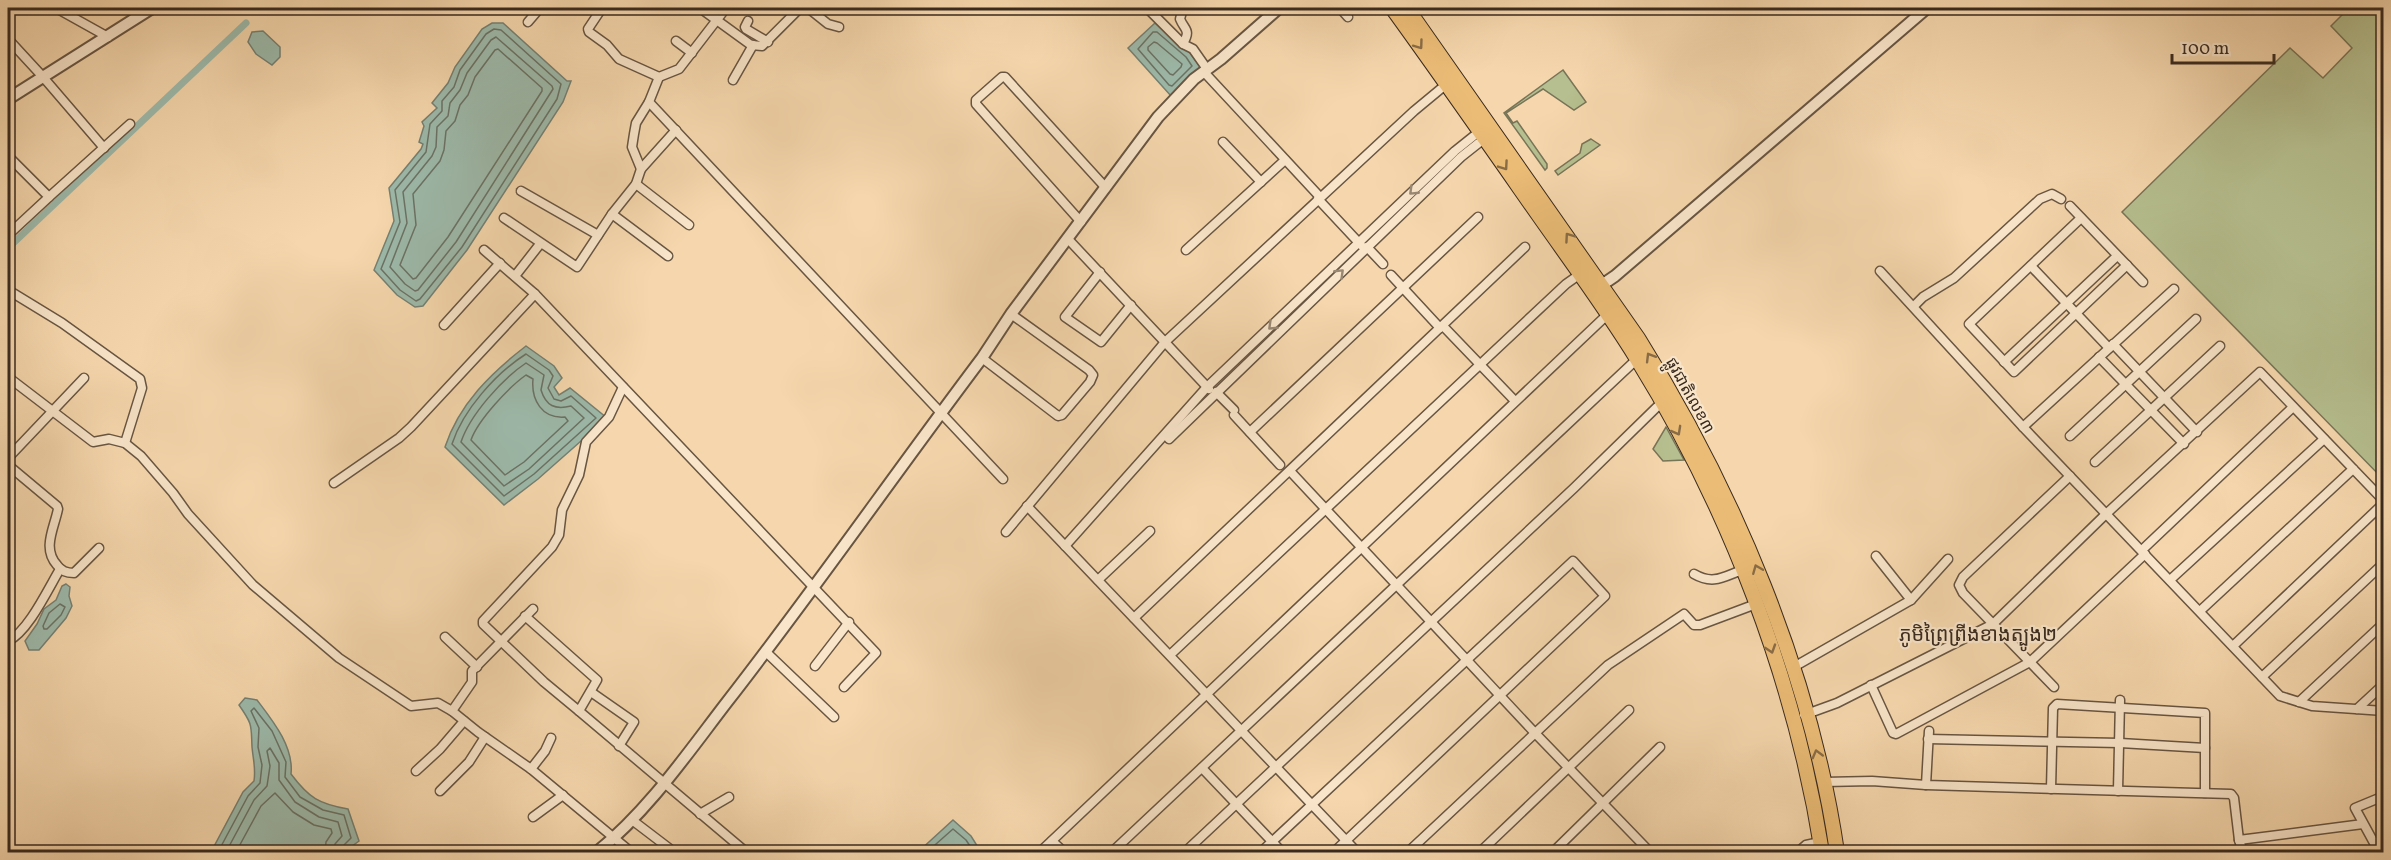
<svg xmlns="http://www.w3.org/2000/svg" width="2391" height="860" viewBox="0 0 2391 860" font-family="Vollkorn,'Noto Sans Khmer',serif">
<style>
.green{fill:#b6bf8f;stroke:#787457;stroke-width:1.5}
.water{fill:#9dbaab;stroke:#758073;stroke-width:1.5}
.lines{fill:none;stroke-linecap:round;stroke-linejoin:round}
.shore{stroke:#6b7265;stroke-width:1.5}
.canal{stroke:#9dbaab;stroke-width:7}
.minor-casing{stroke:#685542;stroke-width:11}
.tertiary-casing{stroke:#685542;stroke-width:14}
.trunk-casing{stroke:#392a1f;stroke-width:16}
.minor{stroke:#f9e5ca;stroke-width:8}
.tertiary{stroke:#f9e5ca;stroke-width:10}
.trunk{stroke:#ebbc76;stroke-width:14}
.oneway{stroke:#896c46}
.oneway2{stroke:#998874}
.labels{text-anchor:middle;stroke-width:4.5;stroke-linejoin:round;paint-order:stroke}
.street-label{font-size:16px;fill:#392a1f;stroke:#f9e5ca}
.quarter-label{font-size:20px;fill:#392a1f;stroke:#f9e5ca}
</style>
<rect width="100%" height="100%" fill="#f6d7ad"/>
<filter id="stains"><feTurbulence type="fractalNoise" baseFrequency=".00333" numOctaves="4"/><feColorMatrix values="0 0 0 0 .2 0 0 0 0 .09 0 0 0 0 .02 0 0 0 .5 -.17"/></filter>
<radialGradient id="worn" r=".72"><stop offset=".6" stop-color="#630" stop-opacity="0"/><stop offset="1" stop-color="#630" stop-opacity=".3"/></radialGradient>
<g class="green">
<polygon points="2349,8 2383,8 2383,479 2122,212 2290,48 2323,78 2352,48 2331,26"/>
<polygon points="1563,70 1586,102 1574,110 1543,89 1506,113 1513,123 1517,121 1547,164 1547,168 1545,170 1504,113"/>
<polygon points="1591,139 1600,145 1558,175 1555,171 1580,153 1582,144"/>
<polygon points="1666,427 1684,460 1663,461 1653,449"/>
</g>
<g class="water">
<polygon points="492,23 503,23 567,81 571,81 563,102 467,250 423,306 415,307 397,295 374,270 394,221 389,188 421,149 423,144 419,142 424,126 422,122 437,108 432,103 448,83 455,67 482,29"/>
<polygon points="1155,23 1190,53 1201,68 1171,96 1128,48"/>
<polygon points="263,31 280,47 280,57 272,65 256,54 248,42 252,32"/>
<path d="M526 346 554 366 562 378 554 387 559 395 570 388 607 418 538 479 504 505 445 447C459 404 491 373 526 346Z"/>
<polygon points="66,584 70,587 69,596 72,606 66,618 39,650 29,650 25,641 37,624 44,609 56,600 62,586"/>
<path d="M245 698 257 700C273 721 294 747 291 774 309 798 319 804 348 809L359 841 344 852H211L243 792 254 781C256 768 253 759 252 747 251 725 253 725 239 705Z"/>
<polygon points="953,820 971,836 981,852 918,852"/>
</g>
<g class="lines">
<g class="shore">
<polygon points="494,29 501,30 561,84 557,99 462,247 420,299 416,301 400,290 381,269 400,222 395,190 426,152 430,124 442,111 442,101 454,87 460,70 486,34"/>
<polygon points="1153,32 1157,32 1186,57 1192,66 1172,86 1169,85 1138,49"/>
<polygon points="496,37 552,86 553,89 456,242 418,290 415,291 405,284 390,267 407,223 403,192 432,156 436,147 437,127 448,116 450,103 460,90 467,73 491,40"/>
<polygon points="1154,42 1157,43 1182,64 1181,67 1173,75 1170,74 1148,50 1148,47"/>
<polygon points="498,49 542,88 542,91 448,237 416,278 413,279 400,265 416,225 413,194 440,161 444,150 446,131 455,121 460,105 468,95 475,77 495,50"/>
<path d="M526 354 549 370 553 376 548 388 554 399 561 401 571 396 596 418 534 474 504 496 452 444C463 410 496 373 526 354Z"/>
<path d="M526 363 544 375 541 390C546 406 555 410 571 406L584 418 529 469 504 486 461 442C470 415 502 379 526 363Z"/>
<path d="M526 375 533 379C531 400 542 419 565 417L568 421 524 462 505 475 471 440C478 420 509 387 526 375Z"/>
<polygon points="60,604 65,607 61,615 47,629 44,629 43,626 49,613"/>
<polyline points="218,852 248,796 260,783 262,765 258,747 259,728 251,711 254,708 272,731 286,762 285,777 300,797 323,810 344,815 351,838 342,847 341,852"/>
<polyline points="226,852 254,800 267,786 270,766 267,751 270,748 279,763 279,780 295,802 319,817 338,822 342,836 335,844 334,852"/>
<polyline points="236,852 261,806 275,793 293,812 314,825 331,829 332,833 326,842 325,852"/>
<polyline points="927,852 953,829 966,840 974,852"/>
</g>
<polyline class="canal" points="8,248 246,23"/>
<g class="minor-casing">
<g id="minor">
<polyline points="56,8 108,37"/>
<polyline points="602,8 588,29 589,32 607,45 619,59 659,77 679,69 726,8"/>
<polyline points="700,8 751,45 762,46 800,8"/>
<polyline points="808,8 828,24 839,27"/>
<polyline points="1147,8 1183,44 1193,49 1207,69"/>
<path d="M1183 8 1180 19C1185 31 1191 29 1183 44"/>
<polyline points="1340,8 1348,17"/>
<polyline points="748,21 745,27 746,29 768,42"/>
<polyline points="528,22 540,8"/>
<polyline points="8,39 43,77 104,148"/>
<polyline points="676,41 692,53"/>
<polyline points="1204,72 1320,197"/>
<polyline points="659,77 649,102 1003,479"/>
<polyline points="733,80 753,45"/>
<polyline points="1223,142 1261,182"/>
<polyline points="8,156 49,197 8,235"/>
<polyline points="641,169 676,130"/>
<polyline points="636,184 689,225"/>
<polyline points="521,191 598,235"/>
<polyline points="49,197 130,124"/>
<polyline points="1318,199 1361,245"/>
<polyline points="2070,206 2143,282"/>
<polyline points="612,214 668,256"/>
<polyline points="504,218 577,267 612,214 636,184 641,169 632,147 634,134 636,123 649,102"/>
<polyline points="2081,218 1969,324 2014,372 2127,265"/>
<polyline points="1081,222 976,104 976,100 1002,77 1005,77 1106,188"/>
<polyline points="1068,239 1209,389"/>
<polyline points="1367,247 1383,264"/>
<polyline points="484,250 535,294 876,653 844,687"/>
<polyline points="1186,250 1285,160"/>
<polyline points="2031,266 2109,348"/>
<polyline points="1880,271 2023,427 2280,696 2312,706 2384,711"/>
<polyline points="1100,272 1065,317 1101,342 1131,305"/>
<polyline points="1391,275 1440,328"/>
<polyline points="515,276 540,244"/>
<polyline points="8,290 62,323 140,379 142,388 125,443"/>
<polyline points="1914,306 1923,297 1954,278 2040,199 2052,194 2061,199"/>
<polyline points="444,325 500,263"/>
<polyline points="1443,326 1515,401"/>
<polyline points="2113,344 2197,432"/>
<polyline points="2099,357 2184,444"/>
<polyline points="982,358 1058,416 1062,415 1090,382 1093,375 1089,370 1011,314"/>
<polyline points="2004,362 2117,256"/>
<polyline points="8,377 93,442 109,439 125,443 141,456 173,493 188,514 253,585 339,658 411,706 438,703 452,711 478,732 531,769 631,852"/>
<polyline points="1216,392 1234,410"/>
<polyline points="1234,415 1280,465"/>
<polyline points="2023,427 2174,289"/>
<polyline points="1250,432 1478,217"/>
<polyline points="2070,436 2196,319"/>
<polyline points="1169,439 1461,157 1485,138"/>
<polyline points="8,458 84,378"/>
<polyline points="2095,462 2220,346"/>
<path d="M8 465 57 506 58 509C54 529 42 548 57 565 61 571 66 573 74 573L99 548"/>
<polyline points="1290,471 1534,732 1650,852"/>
<polyline points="334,483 399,438 411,427 535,294"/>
<polyline points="1027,506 1357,852"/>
<polyline points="1006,532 1165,342 1414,111 1449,82"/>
<polyline points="1065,546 1207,387 1455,151 1480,131"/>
<polyline points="2142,550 2293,407"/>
<polyline points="1876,556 1911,600"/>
<path d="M1694 574C1713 585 1723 577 1742 570"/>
<polyline points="1098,580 1150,531"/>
<polyline points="2170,580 2324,439"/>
<polyline points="2200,611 2353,469"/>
<polyline points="525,616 597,680 579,711 746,852"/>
<polyline points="1134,618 1525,247"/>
<polyline points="445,637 477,667"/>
<path d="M8 641C28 632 48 589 60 569"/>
<polyline points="2233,646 2384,503"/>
<polyline points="766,652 834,717"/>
<polyline points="1170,655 1566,284 1583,272"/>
<polyline points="815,666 849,622"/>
<polyline points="1792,668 1911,600 1948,559"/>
<polyline points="2262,677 2384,563"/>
<polyline points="1871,685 1893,733 1896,734 2030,662 2145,554"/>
<polyline points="2054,687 1963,593 1959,585 1963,577 2070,476"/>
<polyline points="591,692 634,722 619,746"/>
<polyline points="2299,702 2384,623"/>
<polyline points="2357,709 2384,684"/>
<polyline points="452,711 472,682 472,671 533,609"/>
<polyline points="579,711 544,682 483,624 483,621 552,547 559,535 562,510 579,475 586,442 609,417 623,387"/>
<polyline points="1804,715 1837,703 1993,624 2106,514 2260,372 2384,501"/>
<polyline points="1928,739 2120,743 2205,748"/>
<polyline points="1202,768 1282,852"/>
<polyline points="531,769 545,751 551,738"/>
<polyline points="416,771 440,749 464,721"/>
<polyline points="1824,782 1872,781 1926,785 2231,794 2234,798 2239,840 2363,824"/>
<polyline points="1926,785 1929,731"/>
<polyline points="2051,789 2053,708 2057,704 2205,713 2205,793"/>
<polyline points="440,791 469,762 485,737"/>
<polyline points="2118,791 2120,700"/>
<polyline points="700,814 729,797"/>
<polyline points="533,817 563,795"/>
<polyline points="632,820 674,852"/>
<polyline points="2239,840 2243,852"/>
<polyline points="1052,841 1064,852"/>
<polyline points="1040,852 1608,314"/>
<polyline points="1112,852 1637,359"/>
<polyline points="1185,852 1574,488 1662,402"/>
<polyline points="1261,852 1573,561 1605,596 1334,852"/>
<polyline points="1408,852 1608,665 1684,614 1694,625 1700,625 1756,604"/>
<polyline points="1480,852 1629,710"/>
<polyline points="1553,852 1660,747"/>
<polyline points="1798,852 1806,845 1820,842"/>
<polyline points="2379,852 2355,808 2384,796"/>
</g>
</g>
<g class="tertiary-casing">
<g id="tertiary">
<polyline points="8,99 152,8"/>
<polyline points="1596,289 1615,276 1927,8"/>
<path d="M597 852C648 811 687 754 727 702 815 589 896 472 982 358L1011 314 1158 117 1194 79 1221 59 1279 8"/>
</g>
</g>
<g class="trunk-casing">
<g id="trunk">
<path d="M1392 8C1442 77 1490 146 1539 216 1572 263 1607 310 1637 359 1729 508 1795 680 1822 852"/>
<path d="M1407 8 1638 338C1734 491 1811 673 1837 852"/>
</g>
</g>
<use href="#minor" class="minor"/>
<use href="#tertiary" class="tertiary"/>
<use href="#trunk" class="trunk"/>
</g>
<defs><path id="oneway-chevron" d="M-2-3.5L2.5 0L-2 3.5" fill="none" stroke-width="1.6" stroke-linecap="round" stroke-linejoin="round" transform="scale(1.5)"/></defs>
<g class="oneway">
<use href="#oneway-chevron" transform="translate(1419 45) rotate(54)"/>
<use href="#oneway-chevron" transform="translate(1504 166) rotate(55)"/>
<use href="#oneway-chevron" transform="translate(1569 237) rotate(-125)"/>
<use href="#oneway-chevron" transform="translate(1650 357) rotate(-121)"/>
<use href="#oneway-chevron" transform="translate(1677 431) rotate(61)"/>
<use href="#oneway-chevron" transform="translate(1757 569) rotate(-112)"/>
<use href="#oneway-chevron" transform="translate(1771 649) rotate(72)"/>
<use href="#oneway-chevron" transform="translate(1817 754) rotate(-105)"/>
</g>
<g class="oneway2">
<use href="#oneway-chevron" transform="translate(1413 191) rotate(136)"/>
<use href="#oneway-chevron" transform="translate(1340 273) rotate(-44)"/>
<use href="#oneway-chevron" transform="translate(1272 326) rotate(136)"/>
</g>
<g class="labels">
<g class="street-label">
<text transform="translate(1691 395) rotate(61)" y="6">ផ្លូវជាតិលេខ៣</text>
</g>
<g class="quarter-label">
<text x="1978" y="641">ភូមិព្រៃព្រីងខាងត្បូង២</text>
</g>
</g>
<rect width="2391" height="860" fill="none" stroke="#f6d7ad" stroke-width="30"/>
<rect x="9" y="9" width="2373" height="842" fill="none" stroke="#392a1f" stroke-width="3"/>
<rect x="15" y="15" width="2361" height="830" fill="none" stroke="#392a1f" stroke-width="1.5"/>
<path d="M2172 54v9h102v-9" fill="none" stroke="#392a1f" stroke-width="3"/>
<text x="2181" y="54" font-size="18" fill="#392a1f" stroke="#f9e5ca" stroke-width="4.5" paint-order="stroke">100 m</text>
<rect width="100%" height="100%" filter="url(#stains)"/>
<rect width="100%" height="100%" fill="url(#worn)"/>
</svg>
